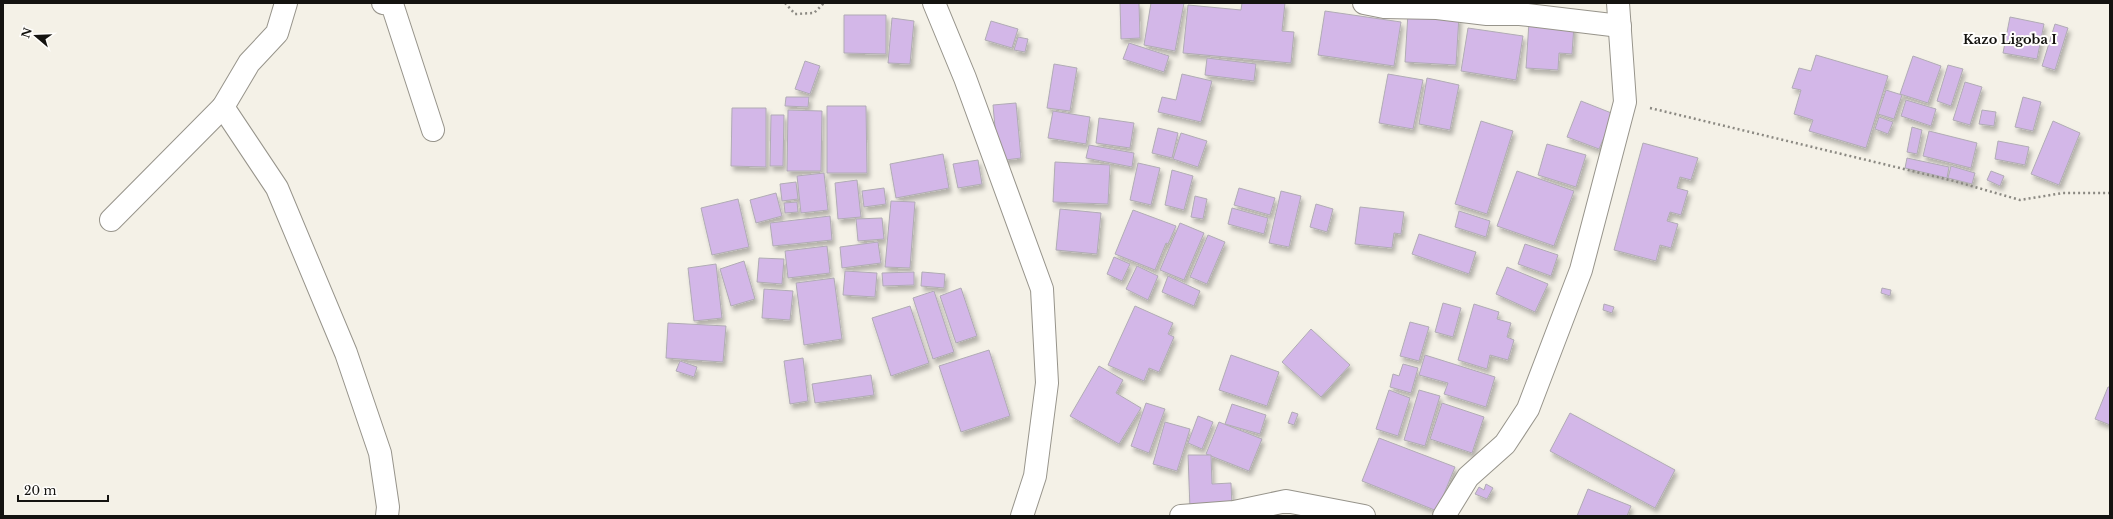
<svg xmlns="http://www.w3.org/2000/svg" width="2113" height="519" viewBox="0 0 2113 519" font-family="'Libre Baskerville',serif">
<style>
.building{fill:#d3b7e8;stroke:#b0abb4;filter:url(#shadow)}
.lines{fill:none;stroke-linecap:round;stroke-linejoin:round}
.minor-casing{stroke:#97948b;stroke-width:24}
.path{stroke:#8b8982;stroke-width:2.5;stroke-dasharray:2 3;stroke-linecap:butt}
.minor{stroke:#fff;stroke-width:22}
.labels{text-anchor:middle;stroke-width:4;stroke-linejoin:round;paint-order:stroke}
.quarter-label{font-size:13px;font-weight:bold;fill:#141310;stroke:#fffefc}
</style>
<defs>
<filter id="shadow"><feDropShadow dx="2.5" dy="4.5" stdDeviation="2" flood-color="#0004"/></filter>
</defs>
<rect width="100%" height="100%" fill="#f4f1e7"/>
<g class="building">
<polygon points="1120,3 1139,3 1140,38 1121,39"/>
<polygon points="1151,3 1184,3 1175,51 1144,45"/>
<polygon points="1242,3 1285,3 1282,31 1294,32 1291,63 1183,53 1188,5 1241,10"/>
<polygon points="1325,11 1401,22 1394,66 1318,55"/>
<polygon points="1408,13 1459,16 1456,65 1405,62"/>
<polygon points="844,15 886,15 886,54 844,53"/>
<polygon points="2010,17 2044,24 2037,59 2003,53"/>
<polygon points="892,18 914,21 910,64 888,63"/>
<polygon points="991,21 1018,29 1012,48 985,40"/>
<polygon points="1529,22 1574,25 1572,54 1559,53 1558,70 1526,68"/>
<polygon points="2055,24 2068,28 2055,70 2042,66"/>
<polygon points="1468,28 1523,36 1516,80 1461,71"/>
<polygon points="1018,37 1028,39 1025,52 1014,50"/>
<polygon points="1129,43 1169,56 1164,72 1123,59"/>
<polygon points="1816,55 1888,76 1866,148 1809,131 1813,120 1794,114 1801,90 1792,88 1799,68 1811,71"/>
<polygon points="1913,56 1941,66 1928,103 1900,94"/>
<polygon points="1207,58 1256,64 1254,81 1205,75"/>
<polygon points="805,61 820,66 810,94 795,89"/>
<polygon points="1054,64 1077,68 1070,111 1047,108"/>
<polygon points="1948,65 1963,69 1951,106 1937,101"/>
<polygon points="1182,74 1212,81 1201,122 1158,112 1162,97 1176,100"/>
<polygon points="1388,74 1423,80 1413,129 1379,123"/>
<polygon points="1427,78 1459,85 1450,130 1419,124"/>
<polygon points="1965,82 1982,87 1970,125 1953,120"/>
<polygon points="1886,90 1902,95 1894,119 1878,114"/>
<polygon points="786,97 809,97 808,107 785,106"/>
<polygon points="2023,97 2041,102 2033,131 2015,127"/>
<polygon points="1906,100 1936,109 1931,126 1901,116"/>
<polygon points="1581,101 1614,114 1599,149 1567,137"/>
<polygon points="1016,103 1021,158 998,161 993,105"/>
<polygon points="827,106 866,106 867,173 827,173"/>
<polygon points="732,108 766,108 766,167 731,166"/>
<polygon points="788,110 822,111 821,171 787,171"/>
<polygon points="1982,110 1996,112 1994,126 1979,124"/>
<polygon points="1053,111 1090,117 1086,144 1048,138"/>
<polygon points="771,115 784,115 783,166 770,166"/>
<polygon points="1879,117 1893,122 1888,134 1875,129"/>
<polygon points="1099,118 1134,123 1130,148 1096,143"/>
<polygon points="1481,121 1513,131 1487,214 1455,204"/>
<polygon points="2053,121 2080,133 2059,185 2031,174"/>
<polygon points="1912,127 1922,130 1917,154 1907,152"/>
<polygon points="1158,128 1178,133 1172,158 1152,153"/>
<polygon points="1929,131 1977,143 1971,168 1923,156"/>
<polygon points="1181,133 1207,141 1198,167 1173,159"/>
<polygon points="1998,141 2029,147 2025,165 1995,159"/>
<polygon points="1643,143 1698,158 1691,180 1680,177 1677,188 1688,191 1681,215 1670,212 1667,221 1678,224 1671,248 1660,245 1656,261 1614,250"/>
<polygon points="1547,144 1586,155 1576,187 1538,175"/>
<polygon points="1089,145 1134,153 1132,167 1086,158"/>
<polygon points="943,154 949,188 896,198 890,164"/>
<polygon points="1907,158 1949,167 1947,178 1905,168"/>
<polygon points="978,160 982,184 958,188 953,164"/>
<polygon points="1055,162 1110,165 1108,204 1053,202"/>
<polygon points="1138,163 1160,168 1151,205 1130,200"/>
<polygon points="1951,166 1975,173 1972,184 1948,178"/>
<polygon points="1172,170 1193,176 1184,210 1165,205"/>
<polygon points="1517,171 1574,191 1554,246 1497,226"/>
<polygon points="1991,171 2004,176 2000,186 1987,180"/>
<polygon points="824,173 828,210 801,213 797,176"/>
<polygon points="857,180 861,217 838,219 835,183"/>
<polygon points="796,182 798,199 782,201 780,184"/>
<polygon points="884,188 886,204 864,207 862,191"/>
<polygon points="1239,188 1275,198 1270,215 1234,205"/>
<polygon points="1281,191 1301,196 1289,247 1269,243"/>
<polygon points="776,193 782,216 756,223 750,200"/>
<polygon points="1195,196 1207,199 1203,219 1191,217"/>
<polygon points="738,199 749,247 712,255 701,208"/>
<polygon points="891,201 915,202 910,268 885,267"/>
<polygon points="797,202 798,212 785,213 784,203"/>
<polygon points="1316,204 1333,209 1327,232 1310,227"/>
<polygon points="1360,207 1404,212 1401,234 1394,233 1392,248 1355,244"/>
<polygon points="1232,208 1268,218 1264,234 1228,224"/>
<polygon points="1060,209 1101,213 1097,254 1056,250"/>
<polygon points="1133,210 1176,226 1168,244 1166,243 1155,270 1115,254"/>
<polygon points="1459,211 1490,221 1486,237 1455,227"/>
<polygon points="830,216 832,240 773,246 770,223"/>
<polygon points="882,218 884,239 858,241 856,219"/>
<polygon points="1180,223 1204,233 1184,280 1160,270"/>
<polygon points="1419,234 1476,252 1469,274 1412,254"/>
<polygon points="1208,235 1225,242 1207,284 1190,277"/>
<polygon points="878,242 881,263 842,268 840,247"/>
<polygon points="1525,244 1558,255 1551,276 1518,264"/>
<polygon points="827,246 830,273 788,278 785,251"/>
<polygon points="1114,257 1130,264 1122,281 1107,274"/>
<polygon points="759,258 784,259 782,284 757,282"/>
<polygon points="744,261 755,299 731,306 720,269"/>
<polygon points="716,264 722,318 694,321 688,268"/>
<polygon points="1137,266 1158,276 1148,300 1126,289"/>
<polygon points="1507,267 1548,284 1535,312 1496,294"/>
<polygon points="845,271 877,273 875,297 843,295"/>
<polygon points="914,272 914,285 883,286 882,273"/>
<polygon points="922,272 945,274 944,288 921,286"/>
<polygon points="1168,276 1200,291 1194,306 1162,292"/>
<polygon points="834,278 842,339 804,345 796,283"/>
<polygon points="961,288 977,336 956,343 940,296"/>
<polygon points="1882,288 1891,290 1890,296 1881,293"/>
<polygon points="764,289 793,291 790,320 762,318"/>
<polygon points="934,291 954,352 933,359 913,298"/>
<polygon points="1443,303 1461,308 1453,337 1435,332"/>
<polygon points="1474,304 1499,312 1497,319 1511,323 1507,337 1514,340 1508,360 1490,355 1487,369 1458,360"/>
<polygon points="1604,304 1614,307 1612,313 1603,310"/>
<polygon points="910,306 929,363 891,376 872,318"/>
<polygon points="1135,306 1173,323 1168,334 1174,337 1159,372 1149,368 1144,381 1108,365"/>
<polygon points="1410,322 1429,327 1419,361 1400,356"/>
<polygon points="668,323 726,326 723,362 666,358"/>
<polygon points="1311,329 1350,365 1321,397 1282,362"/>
<polygon points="989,350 1010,416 961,432 939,366"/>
<polygon points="1231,355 1279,372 1267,406 1219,390"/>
<polygon points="1425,355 1495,377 1486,407 1444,394 1448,383 1419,375"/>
<polygon points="803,358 808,401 790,404 784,361"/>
<polygon points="680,361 697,367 694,377 676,371"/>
<polygon points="1403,364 1418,368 1411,393 1390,387 1393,374 1399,376"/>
<polygon points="1099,366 1123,380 1116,393 1141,408 1119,444 1070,416"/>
<polygon points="871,375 874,395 815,403 812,384"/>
<polygon points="2108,387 2110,387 2110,425 2095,419"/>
<polygon points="1389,390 1410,398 1398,436 1376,429"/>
<polygon points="1419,390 1440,396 1425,446 1404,440"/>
<polygon points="1146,403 1165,409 1149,453 1131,446"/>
<polygon points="1442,403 1484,417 1472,453 1430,439"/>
<polygon points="1232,404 1266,415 1260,434 1225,424"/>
<polygon points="1292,412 1298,414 1294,425 1288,423"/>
<polygon points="1570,413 1675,470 1655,508 1550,451"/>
<polygon points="1198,416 1213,422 1202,449 1188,443"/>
<polygon points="1165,422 1190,429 1177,471 1153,464"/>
<polygon points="1219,422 1262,439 1249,471 1206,454"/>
<polygon points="1379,438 1455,467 1437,511 1362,481"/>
<polygon points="1188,455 1211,455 1212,484 1231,483 1232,507 1190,509"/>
<polygon points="1486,484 1493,488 1487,499 1475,494 1479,487 1484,490"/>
<polygon points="1588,489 1631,506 1627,516 1577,516"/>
</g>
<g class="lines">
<g class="minor-casing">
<g id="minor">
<polyline points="286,3 277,33 249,63 223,107 277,188 346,353 380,453 388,507 387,516"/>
<polyline points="383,3 392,4 433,130"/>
<polyline points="934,3 965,78 1042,289 1047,383 1035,476 1022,516"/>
<polyline points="1364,3 1384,7 1437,8 1487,14 1520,14 1620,26"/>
<polyline points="111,220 223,107"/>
<polyline points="1181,516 1234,512 1286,501 1364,516"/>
<polyline points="1444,516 1468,477 1505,444 1528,409 1581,270 1625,102 1618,3"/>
</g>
</g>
<g class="path">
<polyline points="785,3 795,14 814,13 824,3"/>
<polyline points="1650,108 1954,181 2020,200 2063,193 2110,193"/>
</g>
<use href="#minor" class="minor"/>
</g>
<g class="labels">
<g class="quarter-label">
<text x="2010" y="44">Kazo Ligoba I</text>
</g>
</g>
<rect width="2113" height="519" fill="none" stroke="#141310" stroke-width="8"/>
<g transform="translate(36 36) rotate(289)" stroke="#fffefc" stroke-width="3" paint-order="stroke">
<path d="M0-3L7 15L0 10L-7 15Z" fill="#141310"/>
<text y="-6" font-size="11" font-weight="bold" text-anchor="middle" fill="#141310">N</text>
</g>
<path d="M18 495v6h90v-6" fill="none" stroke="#141310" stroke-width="2"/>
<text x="24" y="495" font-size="12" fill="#141310" stroke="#fffefc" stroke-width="3" paint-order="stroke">20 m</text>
</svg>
